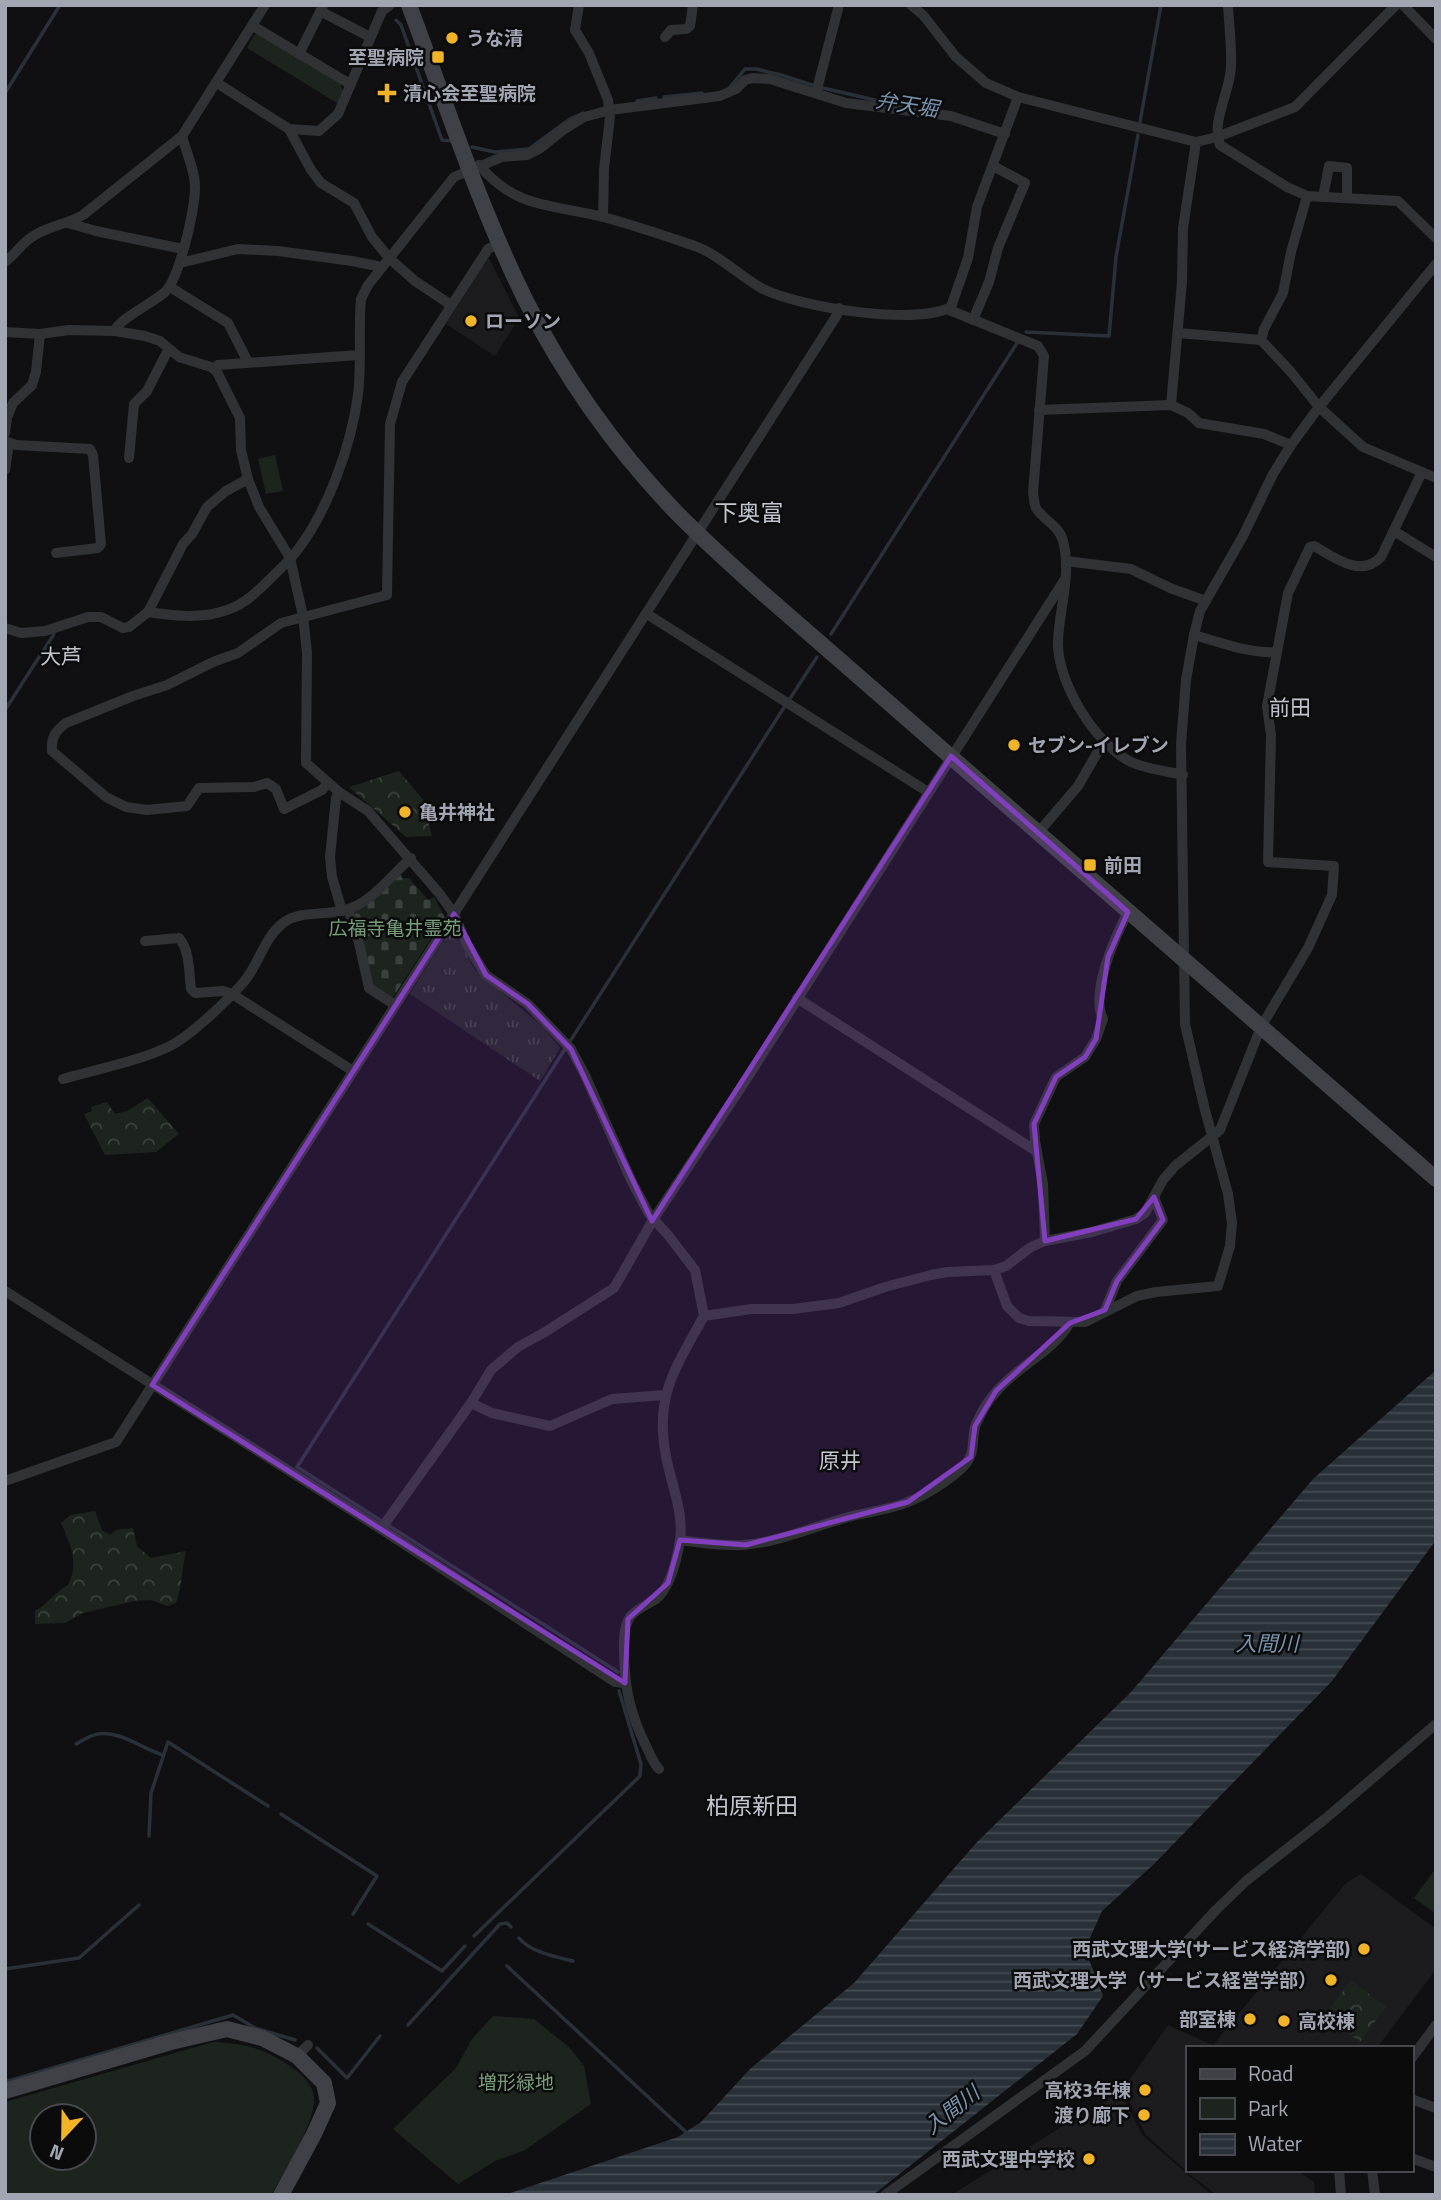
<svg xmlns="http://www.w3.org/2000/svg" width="1441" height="2200" viewBox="0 0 1441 2200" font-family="'Titillium Web','Noto Sans JP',sans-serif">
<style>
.built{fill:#1c1c1f}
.grass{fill:url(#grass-tufts)}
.forest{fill:url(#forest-crowns)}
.cemetery{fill:url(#cemetery-stones)}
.park{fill:#1d241e;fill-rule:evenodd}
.water{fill:url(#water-rules)}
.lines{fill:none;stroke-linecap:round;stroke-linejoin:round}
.stream{stroke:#293037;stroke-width:3.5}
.street{stroke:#313236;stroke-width:10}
.secondary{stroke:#3f4146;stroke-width:16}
.marked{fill:#813ebd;fill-opacity:0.2;stroke:#813ebd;stroke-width:5;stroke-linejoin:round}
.poi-dot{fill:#f1b429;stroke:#0b0b0c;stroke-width:2.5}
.labels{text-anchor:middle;stroke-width:5;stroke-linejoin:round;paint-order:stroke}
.poi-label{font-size:19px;font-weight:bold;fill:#a1a6b2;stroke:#0b0b0c;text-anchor:start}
.park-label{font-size:19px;fill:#789e7b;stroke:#0b0b0c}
.water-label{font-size:21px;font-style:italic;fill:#7793ae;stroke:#0b0b0c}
.neighbourhood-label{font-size:21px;fill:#c2c5ce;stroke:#0b0b0c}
.quarter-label{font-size:23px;fill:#c2c5ce;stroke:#0b0b0c}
</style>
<defs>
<pattern id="grass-tufts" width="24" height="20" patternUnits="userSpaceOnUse" patternTransform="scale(1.75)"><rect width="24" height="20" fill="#1d241e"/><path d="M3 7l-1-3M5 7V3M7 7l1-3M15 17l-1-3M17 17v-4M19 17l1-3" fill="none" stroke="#3b413c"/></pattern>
<pattern id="forest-crowns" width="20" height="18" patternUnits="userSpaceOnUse" patternTransform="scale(1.75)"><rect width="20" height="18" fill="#1d241e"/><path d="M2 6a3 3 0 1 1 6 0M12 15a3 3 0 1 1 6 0" fill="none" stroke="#3b413c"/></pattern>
<pattern id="cemetery-stones" width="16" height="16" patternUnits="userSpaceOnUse" patternTransform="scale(1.75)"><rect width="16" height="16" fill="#1d241e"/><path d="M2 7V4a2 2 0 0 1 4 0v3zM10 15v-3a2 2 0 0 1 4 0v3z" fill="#3b413c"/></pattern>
<pattern id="water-rules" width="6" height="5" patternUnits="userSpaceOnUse" patternTransform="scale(1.75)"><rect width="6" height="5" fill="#293037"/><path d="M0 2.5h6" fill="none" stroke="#454b52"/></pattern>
</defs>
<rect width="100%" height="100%" fill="#101012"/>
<g class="built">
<polygon points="488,256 519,318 495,356 446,324"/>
<polygon points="1361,1874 1436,1929 1436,1969 1377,2048 1187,2048 1187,2170 1297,2170 1314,2182 1315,2195 1217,2195 1194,2178 1146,2135 1123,2089 1168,2025 1213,2045 1346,1883"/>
<polygon points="1120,2091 1142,2135 1212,2195 951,2195"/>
</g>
<polygon class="grass" points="449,931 456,935 475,970 543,1027 560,1048 540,1081 410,994"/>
<g class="forest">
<polygon points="399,771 431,809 427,817 432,836 406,837 349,787"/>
<polygon points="148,1098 179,1134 156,1152 105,1155 84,1114 92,1111 91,1107 107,1102 115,1114 127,1111"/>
<path d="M95 1511 102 1530 110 1535 116 1530 133 1528 137 1546 151 1558 186 1551C182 1569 182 1587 176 1603L167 1606 151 1600 134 1601 83 1613 65 1623 35 1624V1611C48 1604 55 1592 68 1585 79 1564 71 1544 61 1523L70 1515Z"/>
<polygon points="1351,1980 1386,2007 1360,2042 1324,2016"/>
</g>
<polygon class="cemetery" points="401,875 402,878 409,878 428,900 434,897 445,917 392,999 372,989 352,910"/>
<g class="park">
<polygon points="260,34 341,84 343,93 337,103 247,48 254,35"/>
<polygon points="275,455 283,491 266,494 258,459"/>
<polygon points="1436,1868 1436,1914 1414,1898"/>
<polygon points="493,2016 534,2019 570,2048 584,2066 591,2104 525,2150 495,2161 458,2184 393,2129 456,2068 472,2039"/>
<path d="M213 2042C242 2043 264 2048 288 2065 298 2071 309 2080 313 2092 321 2115 283 2174 271 2195H5V2102ZM42 2116H84V2158H42Z"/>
</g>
<polygon class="water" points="1436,1370 1436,1540 1332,1681 1153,1865 1102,1911 1085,1949 1103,1996 1077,2034 873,2195 504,2195 678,2137 701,2122 750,2069 854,1983 977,1842 1131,1692 1313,1479"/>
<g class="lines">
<g class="stream">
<polyline points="396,20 401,25 442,140 452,141"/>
<polyline points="730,87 745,69 756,69 781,75 812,85"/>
<polyline points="823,88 892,104"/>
<polyline points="5,93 60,5"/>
<polyline points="664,97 702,93"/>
<polyline points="637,101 656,98"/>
<polyline points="1140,122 1161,5"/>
<polyline points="472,147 495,152 529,149 570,119 583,113"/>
<polyline points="1026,332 1109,336 1116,257 1138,135"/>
<polyline points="831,634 1017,343"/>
<polyline points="789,700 817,657"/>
<polyline points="5,710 54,634"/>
<polyline points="618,1672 297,1467 785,706"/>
<path d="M76 1744C83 1740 91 1735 98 1734 119 1730 143 1749 163 1755"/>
<polyline points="281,1814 377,1876 353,1914"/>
<polyline points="149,1836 151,1793 168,1742 268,1806"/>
<polyline points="368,1924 442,1971 465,1946"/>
<polyline points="474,1936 640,1776 641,1764 619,1691"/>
<path d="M519 1938C530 1952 556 1957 573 1961"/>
<polyline points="507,1966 688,2134"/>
<polyline points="5,1969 79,1958 139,1905"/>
<polyline points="408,2025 500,1924 507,1923 511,1927"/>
<polyline points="317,2048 347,2078 380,2036"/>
<polyline points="5,2082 233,2015 255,2028 295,2040"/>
</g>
<g class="street">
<polyline points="579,5 575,30 589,53 608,100 610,117 604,169 603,217"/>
<polyline points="911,5 923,15 956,57 986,83 1018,97 1196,142 1217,137 1295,107 1396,5"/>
<path d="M1228 5C1229 26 1232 47 1231 67 1230 92 1211 121 1220 145L1287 187 1307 196 1398 201 1436 238"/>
<polyline points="1403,5 1436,39"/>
<polyline points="320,11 370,37"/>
<polyline points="253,26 350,84"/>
<polyline points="665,37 671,30 686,29 690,26 693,5"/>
<polyline points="299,54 323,6"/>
<polyline points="217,83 289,129 319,131 338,114 382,11 390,5"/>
<polyline points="816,93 839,5"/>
<polyline points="289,129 311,170 321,183 354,203 372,237 389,258 415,281 451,305"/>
<path d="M479 165C517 210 553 204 603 217 634 225 665 236 695 246 718 254 741 277 763 289 800 307 914 326 951 307L968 258 977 207 1018 97"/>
<polyline points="1307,196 1291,252 1283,293 1264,329 1261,340 1291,372 1319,407 1363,447 1436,478"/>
<polyline points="1323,197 1329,166 1347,168 1347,197"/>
<polyline points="68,223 96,231 183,249"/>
<polyline points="181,261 184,262 238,249 278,251 352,261 382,267"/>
<path d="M5 262C16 254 23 241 35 235 50 226 67 224 83 215L182 136 265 5"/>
<polyline points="170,287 228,323 248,362"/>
<path d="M947 309 1038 346 1044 356 1033 493C1034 498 1034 504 1036 508 1044 521 1059 525 1063 541 1072 574 1059 609 1058 642 1057 682 1095 744 1131 762 1146 769 1166 771 1183 775"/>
<polyline points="973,320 989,282 998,248 1025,183 993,166"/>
<path d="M115 331C117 320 153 303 165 292 180 277 194 212 195 189 196 173 186 152 182 136"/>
<polyline points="5,332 40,334 69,330 115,331 145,336 160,341 179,357 211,367 217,372 240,418 241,450 248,479 259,507 290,558 303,616 307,653 306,763 339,792 368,811 439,893 454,914 467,945 486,975 528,1004 571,1049 585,1075 631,1180 649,1214 668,1235 695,1270 704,1316"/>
<polyline points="1178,333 1261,340"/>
<polyline points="214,368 218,365 359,355"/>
<polyline points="1171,405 1182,282 1183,228 1196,142"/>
<polyline points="1039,410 1171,405 1188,413 1199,423 1264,434 1291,445"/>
<polyline points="5,433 7,418 13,403 32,385 36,372 40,334"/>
<polyline points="5,441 16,445 90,449 93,455 101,544 98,548 56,553"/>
<polyline points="129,458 134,404 147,391 166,354 171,350"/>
<polyline points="5,470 9,443"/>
<polyline points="1394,531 1436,557"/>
<polyline points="1066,561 1131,569 1170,588 1206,601"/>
<polyline points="148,612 183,544 192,534 207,507 226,491 248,479"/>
<polyline points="647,614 928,792"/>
<path d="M5 628 21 633 45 631 88 617H101L123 628 129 627 148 612C174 616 202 619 227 610 246 604 260 589 274 575 281 568 289 561 296 552 328 511 351 446 358 395 362 363 358 331 361 299L368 285 454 177 502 157 527 155 539 149 563 130 584 117 610 110 720 96 736 89 745 80 753 78 770 79 846 103 951 116 1005 134"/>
<path d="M1194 635C1220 642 1249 654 1276 652"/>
<path d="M328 783 322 790 284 809 276 789 267 783 254 787 199 788 187 806 147 810 126 807 106 797 52 751C51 738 55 731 66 723L133 696 167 685 213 662 238 653 281 623 387 595 390 424 402 382 488 249 500 243"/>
<polyline points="339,792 336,798 330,857 332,877 342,911"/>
<polyline points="1038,833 1078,786 1104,741"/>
<polyline points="348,909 359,943 369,988 395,1005"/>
<path d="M145 941 179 938C190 950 189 974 191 989L195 993 223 991 232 994 353 1071"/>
<polyline points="797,998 1036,1151"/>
<path d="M63 1079C97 1069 137 1062 170 1046 190 1036 226 1002 242 984 259 966 262 940 283 923 300 910 325 916 345 910 372 903 390 876 411 858"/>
<path d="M1045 1241 1043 1184 1035 1141 1034 1124 1056 1077 1085 1057 1096 1039 1103 1019C1090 992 1115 937 1128 912"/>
<polyline points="994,1270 1007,1306 1019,1318 1029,1321 1085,1322 1137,1296 1156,1292 1218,1286 1230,1246 1232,1223 1228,1194 1205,1110 1185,1024 1181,744 1186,680 1194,635 1200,611 1243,536 1273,474 1291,445 1319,407 1436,264"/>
<polyline points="5,1291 381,1529 615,1682 625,1683"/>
<polyline points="1105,1310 1117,1281 1163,1220 1154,1197"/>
<polyline points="471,1403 492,1413 550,1426 612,1399 665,1395"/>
<polyline points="5,1481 116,1442 837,315 839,308"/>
<polyline points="381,1529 471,1403 491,1370 518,1347 545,1332 614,1288 653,1220 744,1083 1065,579"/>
<path d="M680 1540C701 1543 722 1546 743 1545 782 1542 819 1524 856 1515 874 1511 892 1509 908 1502 926 1495 948 1481 962 1468 978 1452 970 1440 976 1424 981 1413 988 1400 996 1392 1017 1366 1052 1353 1070 1323"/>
<path d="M659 1769C653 1763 650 1754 646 1746 630 1713 625 1690 624 1654 624 1642 623 1628 630 1617 636 1609 647 1605 656 1599 671 1587 677 1559 680 1540 684 1512 671 1484 666 1456 654 1396 676 1367 704 1316L751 1309H793L839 1303 885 1287 931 1275 948 1272 994 1270 1006 1266 1031 1247 1045 1241 1092 1232 1136 1219 1145 1213 1163 1180 1175 1166 1220 1130 1261 1027 1308 948 1332 895 1334 866 1268 862 1271 735 1267 706 1288 593 1310 547 1314 546C1335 558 1361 578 1381 557L1422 472"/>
<polyline points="297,2056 308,2045"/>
<polyline points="1411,2059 1436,2025"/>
<polyline points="1411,2099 1436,2108"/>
<polyline points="1411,2158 1436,2167"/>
<polyline points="1339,2170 1341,2195"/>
<polyline points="1372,2170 1375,2195"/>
<polyline points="885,2195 1085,2051 1216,1910 1246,1881 1325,1819 1436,1724"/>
</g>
<g class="secondary">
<path d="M409 5C446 104 479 206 526 301 564 376 615 448 673 509 700 537 729 563 758 589L1436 1179"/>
<polyline points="5,2091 171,2042 227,2029 262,2038 297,2056 324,2083 328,2103 314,2134 281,2195"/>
</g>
</g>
<path class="marked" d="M951 756 1128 912 1108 957 1096 1039 1085 1057 1056 1077 1034 1124 1045 1241 1136 1219 1154 1197 1163 1220 1117 1281 1105 1310 1070 1323 996 1391 975 1426 971 1457 908 1502 746 1545 680 1540 668 1583 628 1619 625 1683 152 1385 454 914 486 975 528 1004 571 1049 652 1221Z"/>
<g class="poi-dot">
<circle cx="452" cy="38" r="7"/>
<rect x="431" y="50" width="14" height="14" rx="3.5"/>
<path d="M383.5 82.5h7v7h7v7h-7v7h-7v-7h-7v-7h7z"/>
<circle cx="471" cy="321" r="7"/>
<circle cx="1014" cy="745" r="7"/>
<circle cx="405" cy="812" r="7"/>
<rect x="1083" y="858" width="14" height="14" rx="3.5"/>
<circle cx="1364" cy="1949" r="7"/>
<circle cx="1331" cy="1980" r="7"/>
<circle cx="1250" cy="2019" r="7"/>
<circle cx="1284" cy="2021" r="7"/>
<circle cx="1145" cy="2090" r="7"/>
<circle cx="1144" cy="2115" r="7"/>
<circle cx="1089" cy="2159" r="7"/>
</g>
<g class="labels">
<g class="poi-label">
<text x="466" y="45">うな清</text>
<text x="424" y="64" text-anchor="end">至聖病院</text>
<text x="403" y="100">清心会至聖病院</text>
<text x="485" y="328">ローソン</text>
<text x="1028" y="752">セブン-イレブン</text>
<text x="419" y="819">亀井神社</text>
<text x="1104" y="872">前田</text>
<text x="1350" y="1956" text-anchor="end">西武文理大学(サービス経済学部)</text>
<text x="1317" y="1987" text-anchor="end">西武文理大学（サービス経営学部）</text>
<text x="1236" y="2026" text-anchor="end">部室棟</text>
<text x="1298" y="2028">高校棟</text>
<text x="1131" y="2097" text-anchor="end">高校3年棟</text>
<text x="1130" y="2122" text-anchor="end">渡り廊下</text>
<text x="1075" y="2166" text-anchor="end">西武文理中学校</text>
</g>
<g class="park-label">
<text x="395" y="935">広福寺亀井霊苑</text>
<text x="516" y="2089">増形緑地</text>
</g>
<g class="water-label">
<text transform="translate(907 105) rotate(9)" y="7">弁天堀</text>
<text x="1267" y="1651">入間川</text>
<text transform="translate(952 2110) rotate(-38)" y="7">入間川</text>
</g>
<g class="neighbourhood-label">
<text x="61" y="664">大芦</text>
<text x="1290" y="715">前田</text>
<text x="840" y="1468">原井</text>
</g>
<g class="quarter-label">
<text x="749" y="521">下奥富</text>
<text x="752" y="1814">柏原新田</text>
</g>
</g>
<rect width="1441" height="2200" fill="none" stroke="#a1a6b2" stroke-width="14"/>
<rect x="1186" y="2046" width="228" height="126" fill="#0b0b0c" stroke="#47494e" stroke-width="2"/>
<rect x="1200" y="2069" width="35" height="10" fill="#3f4146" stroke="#47494e" stroke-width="2"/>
<text x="1248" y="2081" font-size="21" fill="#a1a6b2">Road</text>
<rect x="1200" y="2098" width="35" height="21" fill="#1d241e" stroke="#47494e" stroke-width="2"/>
<text x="1248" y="2116" font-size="21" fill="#a1a6b2">Park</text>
<rect x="1200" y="2134" width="35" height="21" fill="url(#water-rules)" stroke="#47494e" stroke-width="2"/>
<text x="1248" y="2151" font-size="21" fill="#a1a6b2">Water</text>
<g transform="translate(63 2137) rotate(202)"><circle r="33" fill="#0b0b0c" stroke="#47494e" stroke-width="2"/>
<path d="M0-5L12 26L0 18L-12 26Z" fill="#f1b429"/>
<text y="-10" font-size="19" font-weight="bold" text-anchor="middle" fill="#a1a6b2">N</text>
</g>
</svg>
